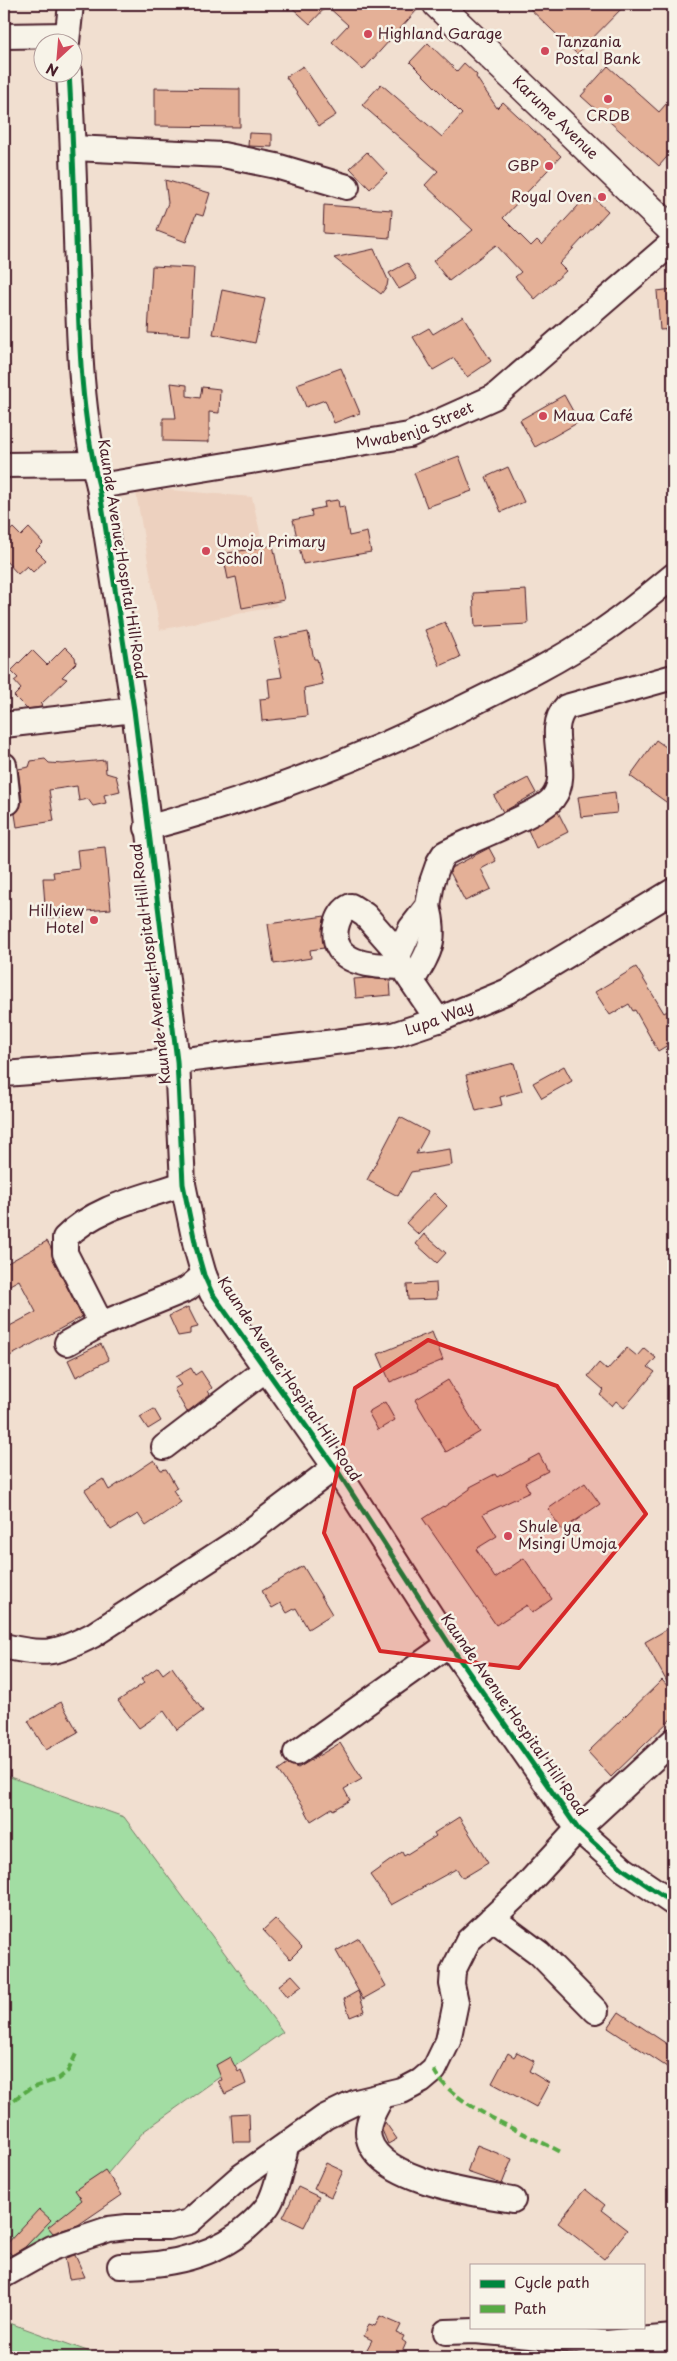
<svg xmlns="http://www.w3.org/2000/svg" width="677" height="2361" viewBox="0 0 677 2361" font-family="'Playpen Sans',sans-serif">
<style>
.built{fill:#edd1bf}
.green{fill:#a2dda3;stroke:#767e67}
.building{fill:#e4b097;stroke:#4a1f2b}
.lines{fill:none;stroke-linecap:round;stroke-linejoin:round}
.minor-casing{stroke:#4a1f2b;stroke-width:28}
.major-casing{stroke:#4a1f2b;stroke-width:31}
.minor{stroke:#f7f3e8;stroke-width:24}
.major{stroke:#f7f3e8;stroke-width:28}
.quiet{stroke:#57aa44;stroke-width:4;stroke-dasharray:8 4;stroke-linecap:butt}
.cycleway-casing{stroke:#f7f3e8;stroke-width:8}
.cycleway{stroke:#00873e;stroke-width:5}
.marked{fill:#d62828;fill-opacity:0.2;stroke:#d62828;stroke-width:4;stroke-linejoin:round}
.poi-dot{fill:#d1495b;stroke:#f7f3e8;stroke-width:2}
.labels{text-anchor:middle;stroke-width:5;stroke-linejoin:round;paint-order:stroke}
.poi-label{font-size:15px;fill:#4a1f2b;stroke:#f7f3e8;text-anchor:start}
.street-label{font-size:15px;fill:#4a1f2b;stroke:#f7f3e8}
</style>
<rect width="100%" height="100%" fill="#f1dfd0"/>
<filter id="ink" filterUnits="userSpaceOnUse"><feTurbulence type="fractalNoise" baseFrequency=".02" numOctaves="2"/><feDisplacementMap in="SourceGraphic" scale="10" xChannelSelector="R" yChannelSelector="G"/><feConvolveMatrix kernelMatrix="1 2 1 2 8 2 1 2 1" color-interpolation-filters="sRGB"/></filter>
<g filter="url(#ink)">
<polygon class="built" points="135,487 252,497 277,606 160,630"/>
<g class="green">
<polygon points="4,1775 124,1817 283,2032 144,2131 4,2295"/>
<polygon points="4,2321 104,2357 4,2357"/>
</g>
<g class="building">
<polygon points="288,4 410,4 417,10 363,70 332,42 348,25 327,6 310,24"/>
<polygon points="525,4 626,4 577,54"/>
<polygon points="428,43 457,71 464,63 477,75 476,77 497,108 503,102 561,156 503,218 531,246 537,240 542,245 589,194 608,211 559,264 566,271 535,299 515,277 521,272 496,245 449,281 433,261 473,230 425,185 438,171 362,105 381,84 442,137 462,114 410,62"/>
<polygon points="303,66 336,115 319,126 286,77"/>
<polygon points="608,66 659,112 673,96 673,150 659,166 581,96"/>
<polygon points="155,88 240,89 240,127 155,126"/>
<polygon points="249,133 272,134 272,147 248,146"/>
<polygon points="367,152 387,173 370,189 350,168"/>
<polygon points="165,180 210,193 203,216 196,214 186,242 157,231 168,203"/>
<polygon points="324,205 392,210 390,238 323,233"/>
<polygon points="374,249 388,280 387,286 381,294 334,258"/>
<polygon points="407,263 417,279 399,289 389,273"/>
<polygon points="152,266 194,268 190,335 148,333"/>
<polygon points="673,289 673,329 660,330 657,291"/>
<polygon points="222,290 265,299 255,343 213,334"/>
<polygon points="463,316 491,361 467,377 454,358 433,370 413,337 429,328 433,334"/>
<polygon points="341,368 360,413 334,423 325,400 306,407 297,384"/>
<polygon points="171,383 187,385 187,396 200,398 202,387 220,389 219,413 209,412 209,442 163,441 163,418 176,418"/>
<polygon points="564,395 579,422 535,447 520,420"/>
<polygon points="459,456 472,491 427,507 414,473"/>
<polygon points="508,467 524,502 501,512 486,477"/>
<polygon points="338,500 339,507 344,506 349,536 367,532 371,552 303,564 293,520 312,516 311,510 325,507 324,502"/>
<polygon points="13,528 21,536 29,528 43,543 36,550 46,560 33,572 27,566 18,574 4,559 4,536"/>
<polygon points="273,545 284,600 242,608 236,577 228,579 223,554"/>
<polygon points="526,590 528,624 475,627 473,593"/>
<polygon points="445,622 460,657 440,666 425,630"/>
<polygon points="308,632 314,659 317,659 323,684 304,688 307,716 262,721 260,699 270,698 268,679 282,677 274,639"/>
<polygon points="65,647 75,657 76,663 62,677 67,679 41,704 42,707 27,709 14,696 21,689 14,681 18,678 11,671 32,650 47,665"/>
<polygon points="656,740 673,752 673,807 630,776"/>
<polygon points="45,759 49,763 63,764 105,760 106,773 116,776 120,791 104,795 106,803 93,806 88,799 79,801 77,786 49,790 54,821 17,827 15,814 20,808 22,801 18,769 29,767 31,761"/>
<polygon points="528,778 536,793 503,812 494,796"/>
<polygon points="615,792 617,813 581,817 578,797"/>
<polygon points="558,812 568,832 536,848 528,830"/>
<polygon points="105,847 111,909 73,912 74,916 46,918 43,878 54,878 53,872 79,869 77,850"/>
<polygon points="489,848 496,861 481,869 491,889 465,901 450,872 451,868"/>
<polygon points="325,916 322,928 324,948 310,950 311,958 274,964 268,924"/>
<polygon points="636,967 664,1013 673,1008 673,1042 658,1051 635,1010 633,1011 629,1004 610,1015 595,992"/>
<polygon points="367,978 390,980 391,995 356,998 354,979"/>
<polygon points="514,1063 522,1091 500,1097 502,1105 476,1111 466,1075"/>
<polygon points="564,1066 572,1081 542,1098 533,1083"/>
<polygon points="400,1117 428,1132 416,1154 450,1149 452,1165 411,1172 398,1196 367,1180"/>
<polygon points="434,1193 447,1206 419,1235 406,1223"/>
<polygon points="424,1234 446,1253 437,1263 416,1244"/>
<polygon points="47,1241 51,1248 53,1259 82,1317 8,1357 4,1350 4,1329 36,1312 19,1280 4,1288 4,1265"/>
<polygon points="436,1283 437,1299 408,1300 407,1285"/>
<polygon points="188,1307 198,1327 190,1329 190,1334 178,1336 169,1316"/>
<polygon points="432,1332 443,1360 390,1382 378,1354"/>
<polygon points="101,1344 109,1360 76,1377 68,1360"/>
<polygon points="627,1348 637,1356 644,1348 656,1358 648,1367 655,1372 624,1408 616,1401 612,1406 600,1395 604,1390 588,1376 599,1363 607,1370"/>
<polygon points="191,1368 195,1375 201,1371 212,1388 208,1391 210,1394 187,1412 174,1389 181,1385 175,1377"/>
<polygon points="448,1380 480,1432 446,1452 415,1400"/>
<polygon points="385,1402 395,1420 378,1430 368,1412"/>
<polygon points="154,1409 161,1421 148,1429 140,1417"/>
<polygon points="539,1454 548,1471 525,1483 530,1492 483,1514 497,1536 476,1549 495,1578 524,1558 552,1599 532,1613 527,1605 496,1625 423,1519 443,1506 444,1507 470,1489 470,1487 495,1474 497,1477"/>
<polygon points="154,1460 161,1470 166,1469 177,1488 173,1490 181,1502 146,1526 138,1514 111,1530 85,1490 103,1479 109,1490"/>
<polygon points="585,1483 600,1504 562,1530 548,1509"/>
<polygon points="303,1566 332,1614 308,1629 296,1608 287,1613 281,1603 272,1608 262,1591"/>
<polygon points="673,1626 673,1717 611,1777 588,1752 662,1680 672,1691 645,1642"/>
<polygon points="158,1667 163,1674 172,1667 203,1711 177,1730 164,1711 139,1728 118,1701 144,1683 141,1679"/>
<polygon points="61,1702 78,1732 46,1750 28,1721"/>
<polygon points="340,1743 362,1779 344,1789 350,1800 333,1810 332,1808 311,1821 302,1804 278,1771 288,1764 298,1768"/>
<polygon points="459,1817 488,1863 463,1878 456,1869 391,1905 370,1875 402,1852 404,1856 436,1836 434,1833"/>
<polygon points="275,1919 302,1947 290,1959 263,1930"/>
<polygon points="359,1938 386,1986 363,1999 336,1951"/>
<polygon points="292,1975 302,1986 287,1997 278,1986"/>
<polygon points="358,1991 365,2011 350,2017 344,1999"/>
<polygon points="619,2012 673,2048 673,2071 608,2028"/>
<polygon points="517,2052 534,2061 529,2071 549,2083 536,2107 492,2083 508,2053 514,2057"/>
<polygon points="230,2057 238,2072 241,2070 246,2084 225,2094 218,2081 222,2080 216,2065"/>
<polygon points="249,2113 250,2142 233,2142 231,2114"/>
<polygon points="385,2122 397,2139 388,2144 382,2130"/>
<polygon points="477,2145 512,2159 502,2184 467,2172"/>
<polygon points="326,2163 343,2171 331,2197 314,2189"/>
<polygon points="105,2170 122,2195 78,2225 53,2233 48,2227 82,2200 75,2190"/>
<polygon points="298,2187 319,2197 304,2227 283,2217"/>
<polygon points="585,2189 605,2205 601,2210 627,2230 604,2259 558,2223"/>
<polygon points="39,2209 51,2220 25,2247 12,2255 4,2247"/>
<polygon points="75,2255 85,2277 69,2279 65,2258"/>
<polygon points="380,2316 401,2325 397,2333 404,2336 402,2340 406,2343 400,2357 368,2357 369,2352 366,2351 372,2340 364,2336 369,2324 375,2326"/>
</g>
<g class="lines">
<g class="minor-casing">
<g id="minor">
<polyline points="4,36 67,35"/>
<polyline points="67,42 71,4"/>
<path d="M69 72C73 138 75 204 77 270 79 342 81 416 99 486L134 710 177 1061 183 1184 196 1247 204 1275 212 1293 335 1467 449 1644 578 1829 623 1869 673 1903"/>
<polyline points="73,148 223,155 276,166 347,187"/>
<polyline points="4,465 93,464"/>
<path id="s1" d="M99 486 409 435 494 397 673 242"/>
<polyline points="4,725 134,710"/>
<polyline points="4,765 8,802"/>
<path d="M147 828C262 797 373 754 479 700 520 680 560 660 598 634 624 617 649 596 673 576"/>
<path d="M398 956 411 928 428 906 432 882 439 862 444 854C467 840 542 814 553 798 573 772 543 731 566 707L673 677"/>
<path d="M402 967C376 966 330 966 336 928 338 918 342 910 351 906L365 915 395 949 402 967 438 1020"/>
<path d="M412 981C430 951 437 941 428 906"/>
<path id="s2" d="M4 1074 177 1061 393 1035 438 1020 508 991 673 891"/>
<path d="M101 1324 65 1253V1238C95 1207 142 1198 183 1184"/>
<polyline points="67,1343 101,1324 187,1289 204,1275"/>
<polyline points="164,1447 266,1369"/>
<path d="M4 1646C44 1656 56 1654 93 1635L236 1542 335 1467"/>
<polyline points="296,1753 449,1644"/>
<polyline points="492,1918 539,1953 596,2011"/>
<path d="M382 2096C377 2106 368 2119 368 2131 368 2180 477 2194 513 2200"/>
<path d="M120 2266C167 2266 217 2257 252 2223 258 2217 266 2210 270 2202 278 2186 282 2164 286 2146"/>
<polyline points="4,2275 52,2248 109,2229 127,2227 168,2227 189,2222 239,2178 325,2117 356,2102 402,2091 421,2081 434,2070 448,2041 456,2002 452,1984 453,1971 468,1941 522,1890 578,1829 673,1741"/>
<polyline points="446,2332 475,2331 606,2343 673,2337"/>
</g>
</g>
<g class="major-casing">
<g id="major">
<path id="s3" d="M437 4 673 231"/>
</g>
</g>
<use href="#minor" class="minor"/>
<use href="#major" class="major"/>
<g class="quiet">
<path d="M434 2070C449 2104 527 2134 561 2152"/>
<polyline points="4,2106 31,2088 58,2079 68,2071 76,2054"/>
</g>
<g class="cycleway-casing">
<path id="cycleway" d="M69 72C73 138 75 204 77 270 79 342 81 416 99 486L134 710 177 1061 183 1184 196 1247 204 1275 212 1293 335 1467 449 1644 578 1829 623 1869 673 1903"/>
</g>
<use href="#cycleway" class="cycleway"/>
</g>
</g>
<path class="marked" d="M428 1340 557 1386 646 1514 519 1668 380 1651 324 1533 355 1388Z"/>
<g class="poi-dot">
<circle cx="368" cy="34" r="5"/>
<circle cx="545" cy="51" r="5"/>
<circle cx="608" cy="99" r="5"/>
<circle cx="549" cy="166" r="5"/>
<circle cx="602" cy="197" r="5"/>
<circle cx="543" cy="416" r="5"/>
<circle cx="206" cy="551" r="5"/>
<circle cx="94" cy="920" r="5"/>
<circle cx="508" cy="1536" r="5"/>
</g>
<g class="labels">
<g class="poi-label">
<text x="378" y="39">Highland Garage</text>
<text x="555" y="47">Tanzania<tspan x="555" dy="17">Postal Bank</tspan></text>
<text x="608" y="121" text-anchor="middle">CRDB</text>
<text x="539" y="171" text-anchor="end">GBP</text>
<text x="592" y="202" text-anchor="end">Royal Oven</text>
<text x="553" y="421">Maua Café</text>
<text x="216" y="547">Umoja Primary<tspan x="216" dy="17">School</tspan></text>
<text x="84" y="916" text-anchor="end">Hillview<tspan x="84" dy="17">Hotel</tspan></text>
<text x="518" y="1532">Shule ya<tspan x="518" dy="17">Msingi Umoja</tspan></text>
</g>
<g class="street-label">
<text dy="5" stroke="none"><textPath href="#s3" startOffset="164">Karume Avenue</textPath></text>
<text dy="5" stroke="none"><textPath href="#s1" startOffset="322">Mwabenja Street</textPath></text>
<text transform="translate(122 559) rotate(81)" y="5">Kaunde Avenue;Hospital Hill Road</text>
<text transform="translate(151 964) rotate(-97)" y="5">Kaunde Avenue;Hospital Hill Road</text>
<text dy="5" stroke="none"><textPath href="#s2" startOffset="440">Lupa Way</textPath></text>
<text transform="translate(289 1379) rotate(56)" y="5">Kaunde Avenue;Hospital Hill Road</text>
<text transform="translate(514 1715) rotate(55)" y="5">Kaunde Avenue;Hospital Hill Road</text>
</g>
</g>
<rect width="677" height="2361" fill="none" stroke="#f7f3e8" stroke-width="20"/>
<rect x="10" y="10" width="657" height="2341" fill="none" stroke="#4a1f2b" stroke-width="2" filter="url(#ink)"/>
<rect x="470" y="2264" width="175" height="65" fill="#f7f3e8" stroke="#b29e9c"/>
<rect x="480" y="2280" width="25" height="8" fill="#00873e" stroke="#b29e9c"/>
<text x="514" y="2288" font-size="15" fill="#4a1f2b">Cycle path</text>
<rect x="480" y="2305" width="25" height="8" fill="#57aa44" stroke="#b29e9c"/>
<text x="514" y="2314" font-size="15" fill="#4a1f2b">Path</text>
<g transform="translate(58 58) rotate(206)"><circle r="24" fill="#f7f3e8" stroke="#b29e9c"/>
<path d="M0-4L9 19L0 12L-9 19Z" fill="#d1495b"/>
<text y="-8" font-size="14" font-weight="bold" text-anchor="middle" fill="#4a1f2b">N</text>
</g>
</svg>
